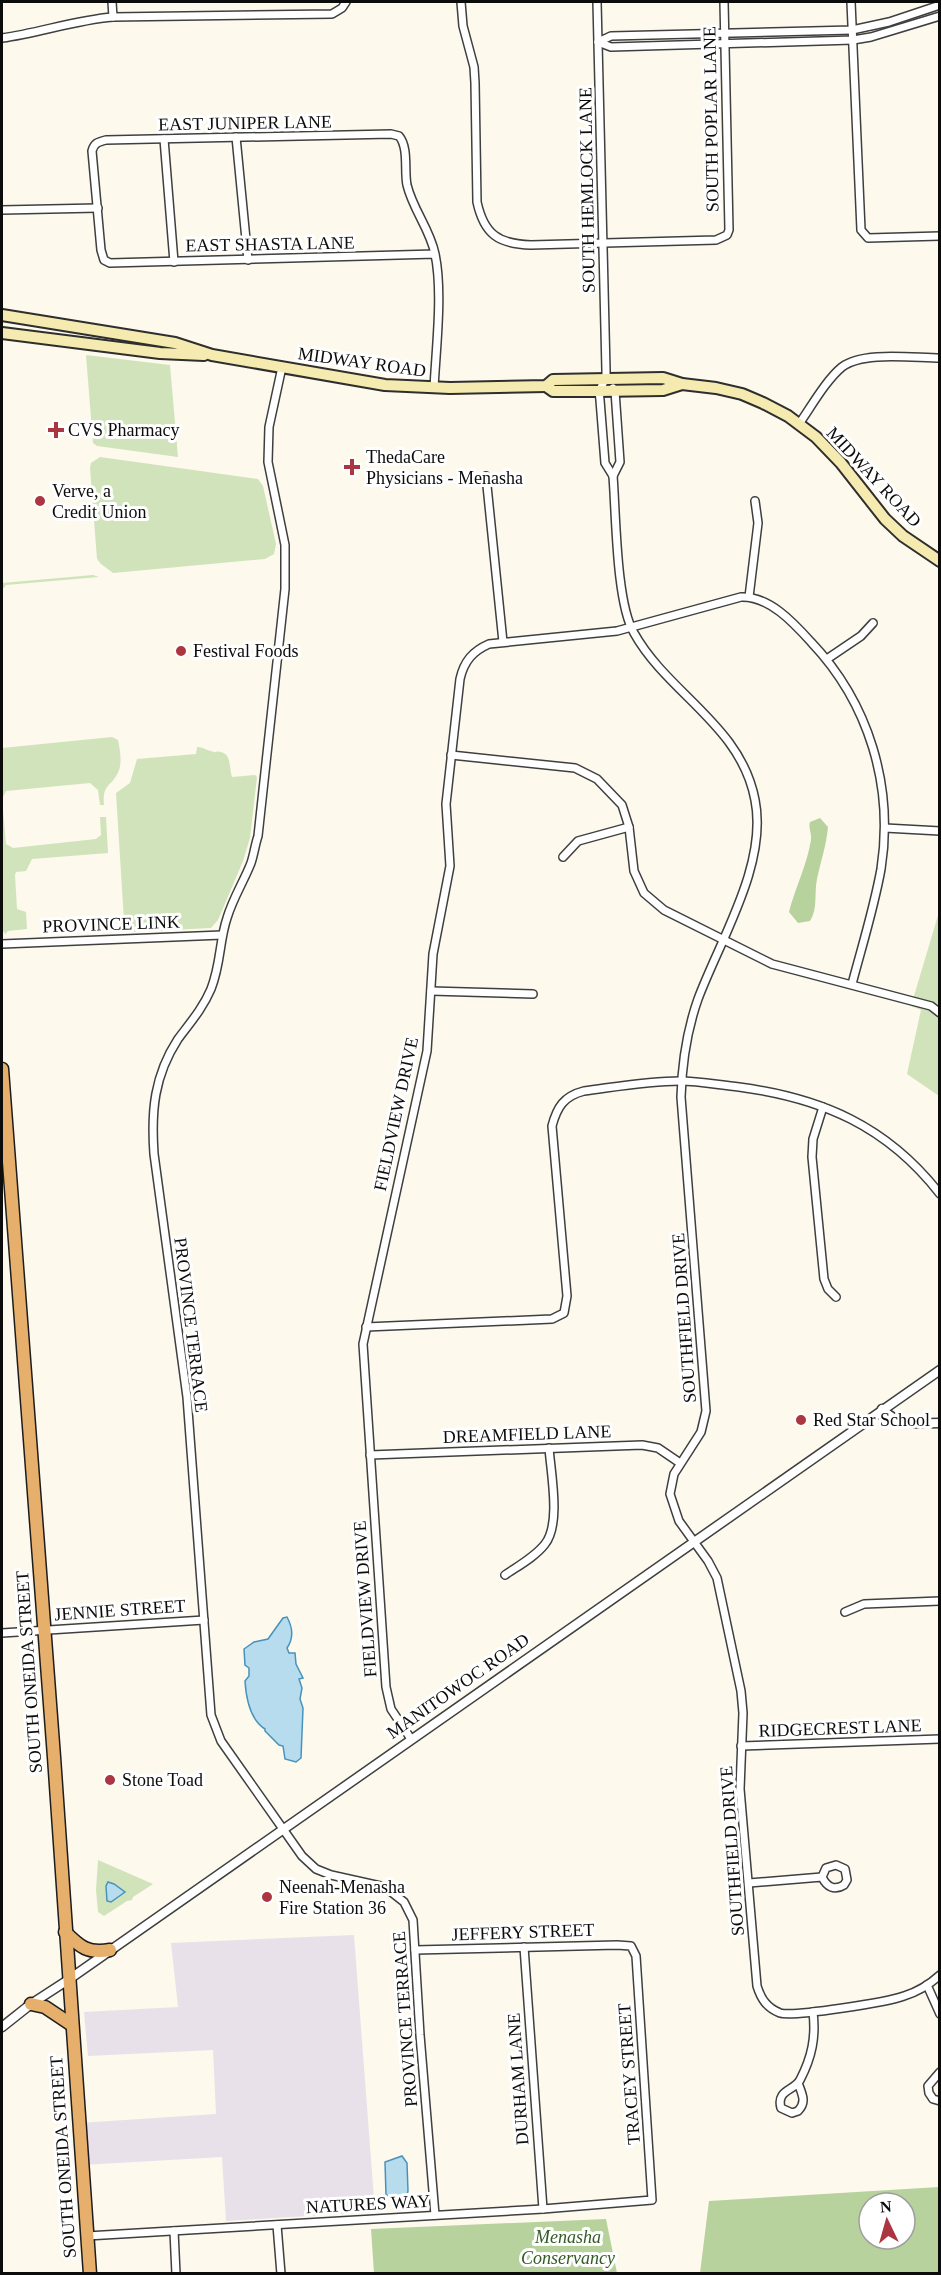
<svg xmlns="http://www.w3.org/2000/svg" width="941" height="2275" viewBox="0 0 941 2275" font-family="'Times New Roman',serif">
<style>
.industrial{fill:#e8e1ea}
.green{fill:#d1e3bb}
.forest{fill:#b7d29c;fill-rule:evenodd}
.water{fill:#b7dcee;stroke:#4793bc;stroke-width:1.5}
.lines{fill:none;stroke-linecap:round;stroke-linejoin:round}
.minor-casing{stroke:#3f3f3f;stroke-width:10}
.tertiary-casing{stroke:#3f3f3f;stroke-width:11}
.secondary-casing{stroke:#2e2e2e;stroke-width:14}
.trunk-casing{stroke:#1d1d1d;stroke-width:15}
.minor{stroke:#fff;stroke-width:7}
.tertiary{stroke:#fff;stroke-width:8}
.secondary{stroke:#f5eaaf;stroke-width:10}
.trunk{stroke:#e6af6b;stroke-width:12}
.poi-dot{fill:#ab3540;stroke:#fff;stroke-width:2}
.labels{text-anchor:middle;stroke-width:6;stroke-linejoin:round;paint-order:stroke}
.street-label{font-size:18px;fill:#0c0c0c;stroke:#fff}
.poi-label{font-size:18px;fill:#0c0c0c;stroke:#fff;text-anchor:start}
.park-label{font-size:18px;font-style:italic;fill:#325b24;stroke:#fff}
</style>
<rect width="100%" height="100%" fill="#fdf9ed"/>
<polygon class="industrial" points="354,1935 375,2212 226,2221 222,2157 82,2165 79,2123 216,2114 213,2050 88,2056 84,2012 178,2007 171,1943"/>
<g class="green">
<polygon points="86,355 170,365 178,457 97,446 93,443"/>
<polygon points="100,457 258,479 263,486 276,544 274,554 265,559 113,573 101,564 97,559 90,468 91,463"/>
<polygon points="93,575 99,577 6,585 2,590 2,583"/>
<path d="M112 737 118 740C120 749 122 762 119 770 113 787 102 782 104 805H100L98 790 90 783 6 791 2 799 6 844 13 848 96 839 101 835 100 817H106L108 853 32 859 26 871 16 872 15 875 17 909 26 912 27 929 8 931 5 934 2 929V748Z"/>
<path d="M197 747C204 747 205 750 211 751 218 754 214 750 221 752 232 755 229 769 232 777L255 775 257 777 250 838 243 861 218 920 211 928 131 932 124 921 116 793 130 783 137 759 196 754Z"/>
<polygon points="939,912 939,1096 907,1074 921,1010 911,1006"/>
<polygon points="98,1860 153,1884 133,1897 132,1900 127,1901 104,1916 98,1912 96,1890"/>
</g>
<g class="forest">
<path d="M820 818 828 827C826 847 821 860 817 879 814 893 818 909 810 921L798 923 789 912C795 888 807 865 811 840 812 833 808 828 810 822Z"/>
<path d="M939 2187V2273H700L709 2201ZM869 2203H905V2239H869Z"/>
<polygon points="606,2219 617,2273 374,2273 371,2229"/>
</g>
<g class="water">
<path d="M287 1617C293 1628 294 1638 287 1648L289 1653H295L296 1664 303 1678 299 1679 302 1688 300 1699 303 1708 301 1758 296 1762 285 1759 283 1746 279 1745 265 1731V1729C249 1719 246 1697 245 1681L249 1676V1668L245 1665 244 1649 254 1642 268 1639 283 1618Z"/>
<polygon points="108,1882 114,1884 125,1892 111,1902 107,1901 106,1886"/>
<polygon points="402,2156 407,2163 408,2191 407,2195 397,2199 386,2195 385,2162"/>
</g>
<g class="lines">
<g class="minor-casing">
<g id="minor">
<polyline points="112,2 113,17"/>
<path d="M461 2 463 26 474 67 475 83 477 202C484 234 498 244 531 245L716 240 727 235 729 230 724 2"/>
<path d="M597 2 606 370V378L599 391 600 400 605 463 613 476C616 513 616 603 634 633 668 694 741 725 755 800 768 864 720 940 698 999 687 1030 682 1063 681 1097L706 1411 701 1432 674 1474 670 1494 679 1521 708 1561 717 1578 741 1691 743 1713 740 1789 757 1986C761 1999 767 2008 780 2013 794 2017 888 2002 904 1996 917 1992 929 1985 940 1975"/>
<polyline points="851,2 861,230 868,238 940,236"/>
<path d="M2 38C39 33 75 20 113 17L332 14 342 8 346 2"/>
<polyline points="598,42 611,36 852,30 889,22 940,5"/>
<polyline points="598,42 611,47 853,40 871,37 940,16"/>
<polyline points="236,137 248,260"/>
<polyline points="164,139 174,262"/>
<polyline points="2,210 98,208"/>
<path d="M282 367 269 427 268 462 285 545V589L258 836C255 845 254 854 251 863 244 881 233 898 227 918 219 942 221 964 211 989 203 1008 190 1023 178 1039 154 1076 151 1111 154 1154L187 1397 211 1715 221 1741 302 1856 316 1869 331 1875 385 1887 404 1902 413 1920 420 2035 435 2215"/>
<path d="M434 388C436 348 443 292 435 254 430 229 413 210 407 185 404 171 409 148 399 136L391 134 106 140C98 142 94 143 92 151L101 250 104 260 110 263 435 254"/>
<polyline points="613,388 615,391 620,462 613,476"/>
<path d="M799 424C811 407 826 380 842 367 863 351 913 358 940 358"/>
<polyline points="486,476 503,642"/>
<polyline points="749,597 758,523 755,501"/>
<polyline points="827,659 861,636 873,623"/>
<polyline points="451,755 575,768 597,779 622,805 629,827 634,871 644,893 664,910 772,964 931,1006 940,1013"/>
<polyline points="885,828 940,831"/>
<polyline points="563,857 578,841 629,827"/>
<polyline points="2,944 222,935"/>
<polyline points="431,991 533,994"/>
<polyline points="823,1107 813,1139 812,1157 824,1279 828,1289 836,1297"/>
<path d="M366 1327 552 1319 564 1313 567 1296 552 1126C557 1107 564 1096 584 1091 615 1087 648 1081 680 1081 699 1081 719 1085 739 1087 822 1098 887 1126 940 1194"/>
<polyline points="370,1455 642,1445 658,1448 680,1463"/>
<path d="M505 1575C518 1566 535 1557 545 1544 561 1524 551 1474 549 1448"/>
<polyline points="845,1612 864,1604 940,1601"/>
<polyline points="2,1633 204,1620"/>
<path d="M411 1739 391 1709 386 1687 363 1344 427 1051 433 954 450 866 446 804 460 679C464 661 473 651 489 644L617 631 741 597C769 596 793 622 811 642 869 703 894 786 881 869 874 908 862 946 852 984"/>
<polyline points="741,1746 940,1739"/>
<path d="M749 1883 822 1877C827 1887 834 1891 844 1885L847 1880 845 1869 836 1865 826 1868 822 1877"/>
<polyline points="524,1947 543,2209"/>
<polyline points="927,1985 940,2014"/>
<polyline points="940,2072 928,2086 929,2093 933,2099 940,2101"/>
<path d="M798 2083C802 2094 807 2102 798 2111L792 2113 781 2108C776 2090 794 2091 800 2080 812 2057 816 2037 813 2012"/>
<polyline points="277,2225 281,2274"/>
<polyline points="174,2231 176,2274"/>
<polyline points="87,2236 543,2209 652,2200 636,1956 631,1946 617,1945 415,1950"/>
</g>
</g>
<g class="tertiary-casing">
<g id="tertiary">
<path d="M882 1409C900 1427 916 1423 940 1423"/>
<polyline points="2,2027 31,2004 68,1980 940,1370"/>
</g>
</g>
<g class="secondary-casing">
<g id="secondary">
<polyline points="2,315 175,343 212,355 385,385 450,388 546,386 553,380 663,378 682,384 716,388 742,394 763,403 788,416 816,437 841,463 885,519 903,536 940,561"/>
<polyline points="2,333 160,353 204,355"/>
<polyline points="546,386 553,391 599,391 663,390 682,384"/>
</g>
</g>
<g class="trunk-casing">
<g id="trunk">
<polyline points="2,1069 54,1757 90,2274"/>
<path d="M65 1932C80 1947 88 1954 110 1950"/>
<polyline points="31,2004 45,2007 72,2025"/>
</g>
</g>
<use href="#minor" class="minor"/>
<use href="#tertiary" class="tertiary"/>
<use href="#secondary" class="secondary"/>
<use href="#trunk" class="trunk"/>
</g>
<g class="poi-dot">
<path d="M53 421h6v6h6v6h-6v6h-6v-6h-6v-6h6z"/>
<path d="M349 458h6v6h6v6h-6v6h-6v-6h-6v-6h6z"/>
<circle cx="40" cy="501" r="6"/>
<circle cx="181" cy="651" r="6"/>
<circle cx="801" cy="1420" r="6"/>
<circle cx="110" cy="1780" r="6"/>
<circle cx="267" cy="1897" r="6"/>
</g>
<g class="labels">
<g class="street-label">
<text transform="translate(711 119) rotate(-91)" y="6">SOUTH POPLAR LANE</text>
<text transform="translate(245 123) rotate(-1)" y="6">EAST JUNIPER LANE</text>
<text transform="translate(587 190) rotate(-91)" y="6">SOUTH HEMLOCK LANE</text>
<text transform="translate(270 244) rotate(-1)" y="6">EAST SHASTA LANE</text>
<text transform="translate(362 362) rotate(8)" y="6">MIDWAY ROAD</text>
<text transform="translate(874 477) rotate(47)" y="6">MIDWAY ROAD</text>
<text transform="translate(111 924) rotate(-2)" y="6">PROVINCE LINK</text>
<text transform="translate(396 1114) rotate(-78)" y="6">FIELDVIEW DRIVE</text>
<text transform="translate(684 1318) rotate(-94)" y="6">SOUTHFIELD DRIVE</text>
<text transform="translate(191 1325) rotate(83)" y="6">PROVINCE TERRACE</text>
<text transform="translate(527 1434) rotate(-2)" y="6">DREAMFIELD LANE</text>
<text transform="translate(365 1599) rotate(-94)" y="6">FIELDVIEW DRIVE</text>
<text transform="translate(120 1610) rotate(-4)" y="6">JENNIE STREET</text>
<text transform="translate(29 1672) rotate(-94)" y="6">SOUTH ONEIDA STREET</text>
<text transform="translate(458 1686) rotate(-35)" y="6">MANITOWOC ROAD</text>
<text transform="translate(840 1728) rotate(-2)" y="6">RIDGECREST LANE</text>
<text transform="translate(732 1851) rotate(-94)" y="6">SOUTHFIELD DRIVE</text>
<text transform="translate(523 1932) rotate(-2)" y="6">JEFFERY STREET</text>
<text transform="translate(405 2019) rotate(-94)" y="6">PROVINCE TERRACE</text>
<text transform="translate(629 2074) rotate(-94)" y="6">TRACEY STREET</text>
<text transform="translate(518 2079) rotate(-94)" y="6">DURHAM LANE</text>
<text transform="translate(63 2157) rotate(-94)" y="6">SOUTH ONEIDA STREET</text>
<text transform="translate(368 2204) rotate(-3)" y="6">NATURES WAY</text>
</g>
<g class="poi-label">
<text x="68" y="436">CVS Pharmacy</text>
<text x="366" y="463">ThedaCare<tspan x="366" dy="21">Physicians - Menasha</tspan></text>
<text x="52" y="497">Verve, a<tspan x="52" dy="21">Credit Union</tspan></text>
<text x="193" y="657">Festival Foods</text>
<text x="813" y="1426">Red Star School</text>
<text x="122" y="1786">Stone Toad</text>
<text x="279" y="1893">Neenah-Menasha<tspan x="279" dy="21">Fire Station 36</tspan></text>
</g>
<g class="park-label">
<text x="568" y="2243">Menasha<tspan x="568" dy="21">Conservancy</tspan></text>
</g>
</g>
<rect width="941" height="2275" fill="none" stroke="#0c0c0c" stroke-width="6"/>
<g transform="translate(887 2221) rotate(355)"><circle r="28" fill="#ffffff" stroke="#9e9e9e" stroke-width="1.5"/>
<path d="M0-4.5L10 22L0 15L-10 22Z" fill="#ab3540"/>
<text y="-9" font-size="16" font-weight="bold" text-anchor="middle" fill="#0c0c0c">N</text>
</g>
</svg>
